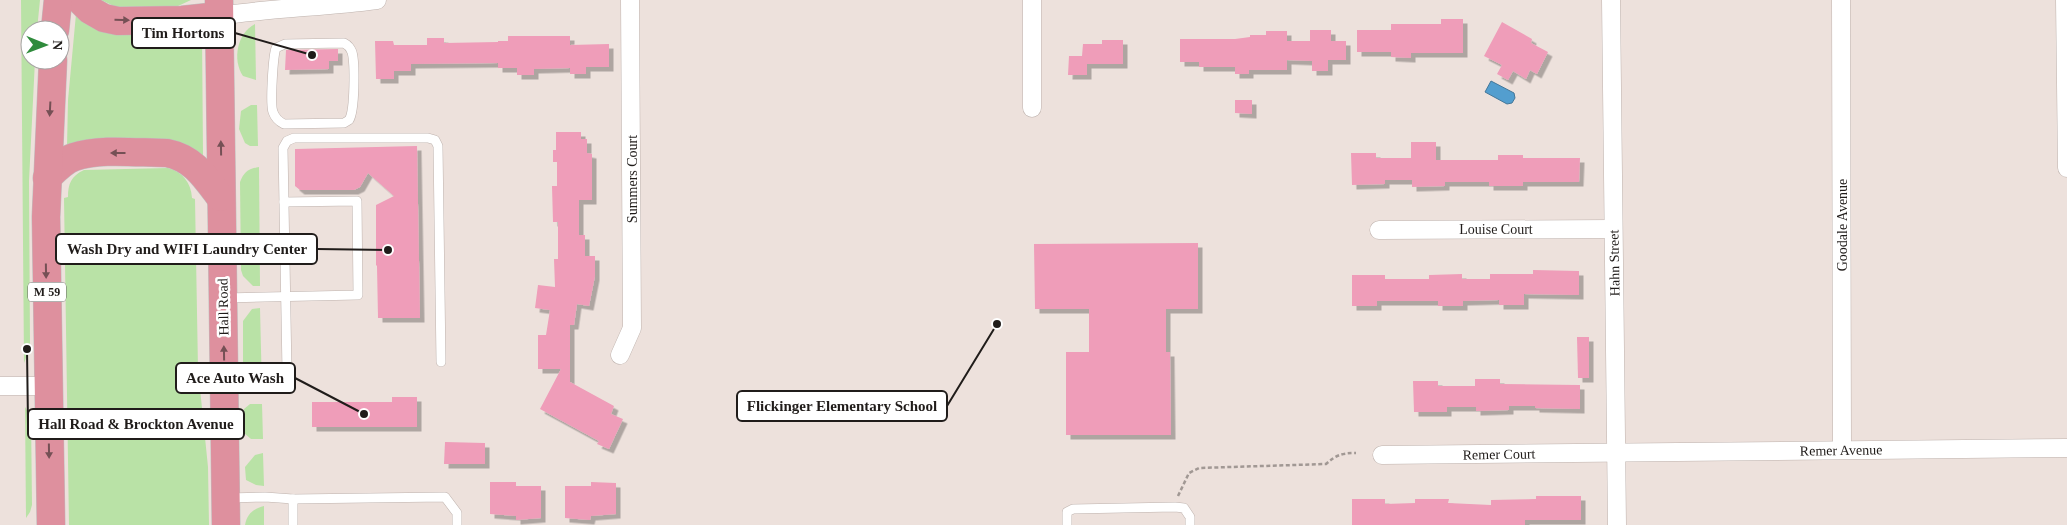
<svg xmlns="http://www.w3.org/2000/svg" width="2067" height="525" viewBox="0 0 2067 525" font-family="Georgia,serif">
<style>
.green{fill:#b9e2a6}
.water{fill:#539ecf;stroke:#479}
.building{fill:#ef9db9;filter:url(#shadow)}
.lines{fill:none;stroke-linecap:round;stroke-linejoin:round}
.service-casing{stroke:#beb2ad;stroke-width:10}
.minor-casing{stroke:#beb2ad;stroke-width:19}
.trunk-casing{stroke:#c1bfbf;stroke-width:29}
.path{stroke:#a19894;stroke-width:2.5;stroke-dasharray:4 2.5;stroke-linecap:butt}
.service{stroke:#fff;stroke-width:9}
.minor{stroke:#fff;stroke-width:18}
.trunk{stroke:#de909e;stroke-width:28}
.oneway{fill:#755055}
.labels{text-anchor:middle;stroke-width:5;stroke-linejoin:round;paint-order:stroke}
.shield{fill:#fff;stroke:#63605f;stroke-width:1}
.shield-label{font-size:12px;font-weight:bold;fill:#201c1a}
.street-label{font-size:14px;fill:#201c1a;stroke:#fff}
.leader{fill:none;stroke:#201c1a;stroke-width:2}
.callout-dot{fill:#201c1a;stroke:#fff;stroke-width:2}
.callout{fill:#fff;stroke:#201c1a;stroke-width:2}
.callout-label{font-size:15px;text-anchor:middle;font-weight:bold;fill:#201c1a}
</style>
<defs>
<filter id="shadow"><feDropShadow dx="4.5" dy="4.5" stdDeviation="0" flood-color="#0004"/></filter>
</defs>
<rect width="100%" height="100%" fill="#ede1dc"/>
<g class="green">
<polygon points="21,0 40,0 37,30 30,30 30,60 35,60 29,181 30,347 24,363"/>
<polygon points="101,0 191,0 178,6 116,7"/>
<polygon points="76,14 115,33 200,33 202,34 203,155 67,147 68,100"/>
<path d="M255 24 256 80 243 76C232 60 237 33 255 24Z"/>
<polygon points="251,105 257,105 258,146 250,146 245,143 239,129 241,111"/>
<path d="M259 167 260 286H253L243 276 241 270 240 182C244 172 248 169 259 167Z"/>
<path d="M168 168C183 172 191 183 192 198L195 199 198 369 208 467 209 525H69L64 198 68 197C68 184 71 176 84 170Z"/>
<polygon points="260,308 262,391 253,391 248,387 243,378 243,321 252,309"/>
<polygon points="250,404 262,404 263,439 251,439 244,433 244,409"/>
<polygon points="25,407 31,417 32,505 30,512 26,518"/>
<polygon points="263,453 264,486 256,485 246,480 245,467 255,455"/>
<path d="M264 506V525H245C247 514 253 509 264 506Z"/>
</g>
<polygon class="water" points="1491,81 1514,93 1515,98 1512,103 1507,104 1485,92"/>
<g class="building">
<polygon points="1441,19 1463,19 1463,53 1411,53 1411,58 1391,57 1391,52 1357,52 1357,30 1391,30 1391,24 1441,24"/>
<polygon points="1502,22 1532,39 1531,43 1548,52 1537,74 1530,70 1526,79 1513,71 1508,80 1497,74 1502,65 1484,56"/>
<polygon points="1310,30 1331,30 1331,41 1346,41 1346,60 1328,60 1328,71 1312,71 1312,61 1287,60 1287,70 1249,70 1249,74 1235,74 1235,67 1199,67 1199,62 1180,62 1180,39 1235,39 1250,37 1250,35 1266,35 1266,31 1287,31 1287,41 1310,41"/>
<polygon points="508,36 570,36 570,45 609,44 609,67 586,67 586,74 570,74 570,68 534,69 534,75 517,75 517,68 498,68 498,63 411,64 411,71 394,71 394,79 376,79 375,41 393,41 394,45 427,45 427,38 444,38 444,43 498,42 498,41 508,41"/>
<polygon points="1102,40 1123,40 1123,64 1087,64 1087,75 1068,75 1069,56 1082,56 1083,44 1102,44"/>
<polygon points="338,49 338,61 329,61 329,69 285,70 286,50"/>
<polygon points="1235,100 1252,100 1252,114 1235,113"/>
<polygon points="556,132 581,132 581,139 587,139 587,153 592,154 592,200 579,200 579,235 585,235 585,256 595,256 595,276 589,306 577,304 574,325 570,325 570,382 614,406 611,414 623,419 609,449 597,444 599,441 540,409 561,369 538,369 538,335 546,335 550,310 535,308 538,285 555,287 554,259 558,259 558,222 553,222 552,186 557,186 557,162 553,162 553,150 556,150"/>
<polygon points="1411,142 1436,142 1436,160 1498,160 1498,155 1523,155 1523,158 1580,158 1579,182 1523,182 1523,186 1489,186 1489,182 1445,182 1445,186 1412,187 1412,180 1385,180 1385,184 1352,185 1351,153 1376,153 1376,158 1411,158"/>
<polygon points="417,146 420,318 378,318 377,266 376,265 376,205 394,196 368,173 360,187 354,190 300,190 295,186 295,149"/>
<polygon points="1198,243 1198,309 1166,309 1166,352 1170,352 1171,435 1066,435 1066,352 1089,352 1089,309 1035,309 1034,244"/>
<polygon points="1533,270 1579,271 1579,295 1524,294 1524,305 1499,305 1499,300 1463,301 1463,306 1438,306 1438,301 1377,301 1377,306 1352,306 1352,275 1385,275 1385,279 1429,279 1429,275 1462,274 1462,279 1490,279 1490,274 1533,274"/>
<polygon points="1577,337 1589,337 1589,378 1578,378"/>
<polygon points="1475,379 1500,379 1500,384 1580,385 1580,409 1535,408 1535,406 1509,406 1509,410 1476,411 1476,407 1447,407 1447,412 1414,412 1413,381 1438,381 1438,386 1475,386"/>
<polygon points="392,397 417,397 417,427 312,427 312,402 392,402"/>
<polygon points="445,442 485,443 485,464 444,464"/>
<polygon points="490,482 516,482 516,486 541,486 541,518 516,520 516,516 490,514"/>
<polygon points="591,482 616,483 616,514 591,516 590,520 565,518 565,486 591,486"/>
<polygon points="1536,496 1581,496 1581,520 1525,520 1525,525 1352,525 1352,499 1385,499 1385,504 1415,503 1415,499 1449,499 1448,503 1491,505 1491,500 1536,499"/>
</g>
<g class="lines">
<g class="service-casing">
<g id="service">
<path d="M344 43C348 45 350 47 352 52 355 63 355 111 349 120L344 123 284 124C278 121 275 118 273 112 270 104 273 56 276 48L285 44Z"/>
<polyline points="225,298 358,295 357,201 284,202"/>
<polyline points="287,372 283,148 287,141 294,138 428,138 435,140 438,146 441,362"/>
<polyline points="229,498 265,497 293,499 445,497 457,513 457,525"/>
<polyline points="293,499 293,525"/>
<polyline points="1067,525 1067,512 1073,509 1175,507 1184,508 1190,517 1190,525"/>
</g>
</g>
<g class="minor-casing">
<g id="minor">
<polyline points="1611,0 1617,525"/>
<polyline points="1841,0 1842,449"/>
<polyline points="2065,0 2067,168"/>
<path d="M219 16C271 8 325 7 377 0"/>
<polyline points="1032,108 1032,0"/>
<polyline points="1379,230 1613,229"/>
<polyline points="620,355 632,328 630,0"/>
<polyline points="0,386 48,386"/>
<polyline points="1382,455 2067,448"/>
</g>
</g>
<g class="trunk-casing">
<g id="trunk">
<polyline points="80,0 90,10 104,18 118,21 182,20 219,16"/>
<polyline points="219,0 226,525"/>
<polyline points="55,30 58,0"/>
<path d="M47 178C55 170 63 161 74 157 100 148 139 153 167 153 193 158 205 177 220 197"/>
<polyline points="51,525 46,217 53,60"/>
</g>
</g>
<path class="path" d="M1178 496 1189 473 1199 468 1326 464C1336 455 1342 453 1356 453"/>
<use href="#service" class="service"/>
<use href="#minor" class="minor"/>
<use href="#trunk" class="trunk"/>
</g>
<defs><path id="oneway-solid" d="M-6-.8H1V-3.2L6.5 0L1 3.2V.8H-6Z" transform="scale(1.25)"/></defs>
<g class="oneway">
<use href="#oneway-solid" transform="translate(122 20) rotate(2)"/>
<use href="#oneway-solid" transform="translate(50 109) rotate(93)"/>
<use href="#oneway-solid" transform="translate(221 148) rotate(-91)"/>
<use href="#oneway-solid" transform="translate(118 153) rotate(180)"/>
<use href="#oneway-solid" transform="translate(46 271) rotate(89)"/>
<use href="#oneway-solid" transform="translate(224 353) rotate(-91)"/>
<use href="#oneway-solid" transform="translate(49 451) rotate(89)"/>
</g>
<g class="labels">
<rect class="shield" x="28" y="282.5" width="38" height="19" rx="4"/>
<g class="shield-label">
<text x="47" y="296">M 59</text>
</g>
<g class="street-label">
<text transform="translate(632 179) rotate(-90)" y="5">Summers Court</text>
<text transform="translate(1842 225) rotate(-90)" y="5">Goodale Avenue</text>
<text x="1496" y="234">Louise Court</text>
<text transform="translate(1614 263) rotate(-91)" y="5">Hahn Street</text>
<text transform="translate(223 307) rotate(-91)" y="5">Hall Road</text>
<text transform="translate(1841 450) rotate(-1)" y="5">Remer Avenue</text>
<text transform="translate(1499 454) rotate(-1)" y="5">Remer Court</text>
</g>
</g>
<path class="leader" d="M312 55L235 33M388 250L317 249M364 414L295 378M997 324L947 406M27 349L28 424"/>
<g class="callout-dot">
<circle cx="312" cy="55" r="5"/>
<circle cx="388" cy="250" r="5"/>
<circle cx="364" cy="414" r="5"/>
<circle cx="997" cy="324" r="5"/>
<circle cx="27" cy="349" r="5"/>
</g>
<g class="callout">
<rect x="132" y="18" width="103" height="30" rx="5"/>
<rect x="56" y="234" width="261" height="30" rx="5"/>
<rect x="176" y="363" width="119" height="30" rx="5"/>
<rect x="737" y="391" width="210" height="30" rx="5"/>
<rect x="28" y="409" width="216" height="30" rx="5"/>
</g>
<g class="callout-label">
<text x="183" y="38">Tim Hortons</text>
<text x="187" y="254">Wash Dry and WIFI Laundry Center</text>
<text x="235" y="383">Ace Auto Wash</text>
<text x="842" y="411">Flickinger Elementary School</text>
<text x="136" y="429">Hall Road &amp; Brockton Avenue</text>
</g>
<g transform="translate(45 45) rotate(91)"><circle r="24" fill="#ffffff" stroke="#a6a4a3"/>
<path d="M0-4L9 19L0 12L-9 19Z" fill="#2f8b3c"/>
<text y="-8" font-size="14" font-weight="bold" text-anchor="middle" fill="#201c1a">N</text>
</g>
</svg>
